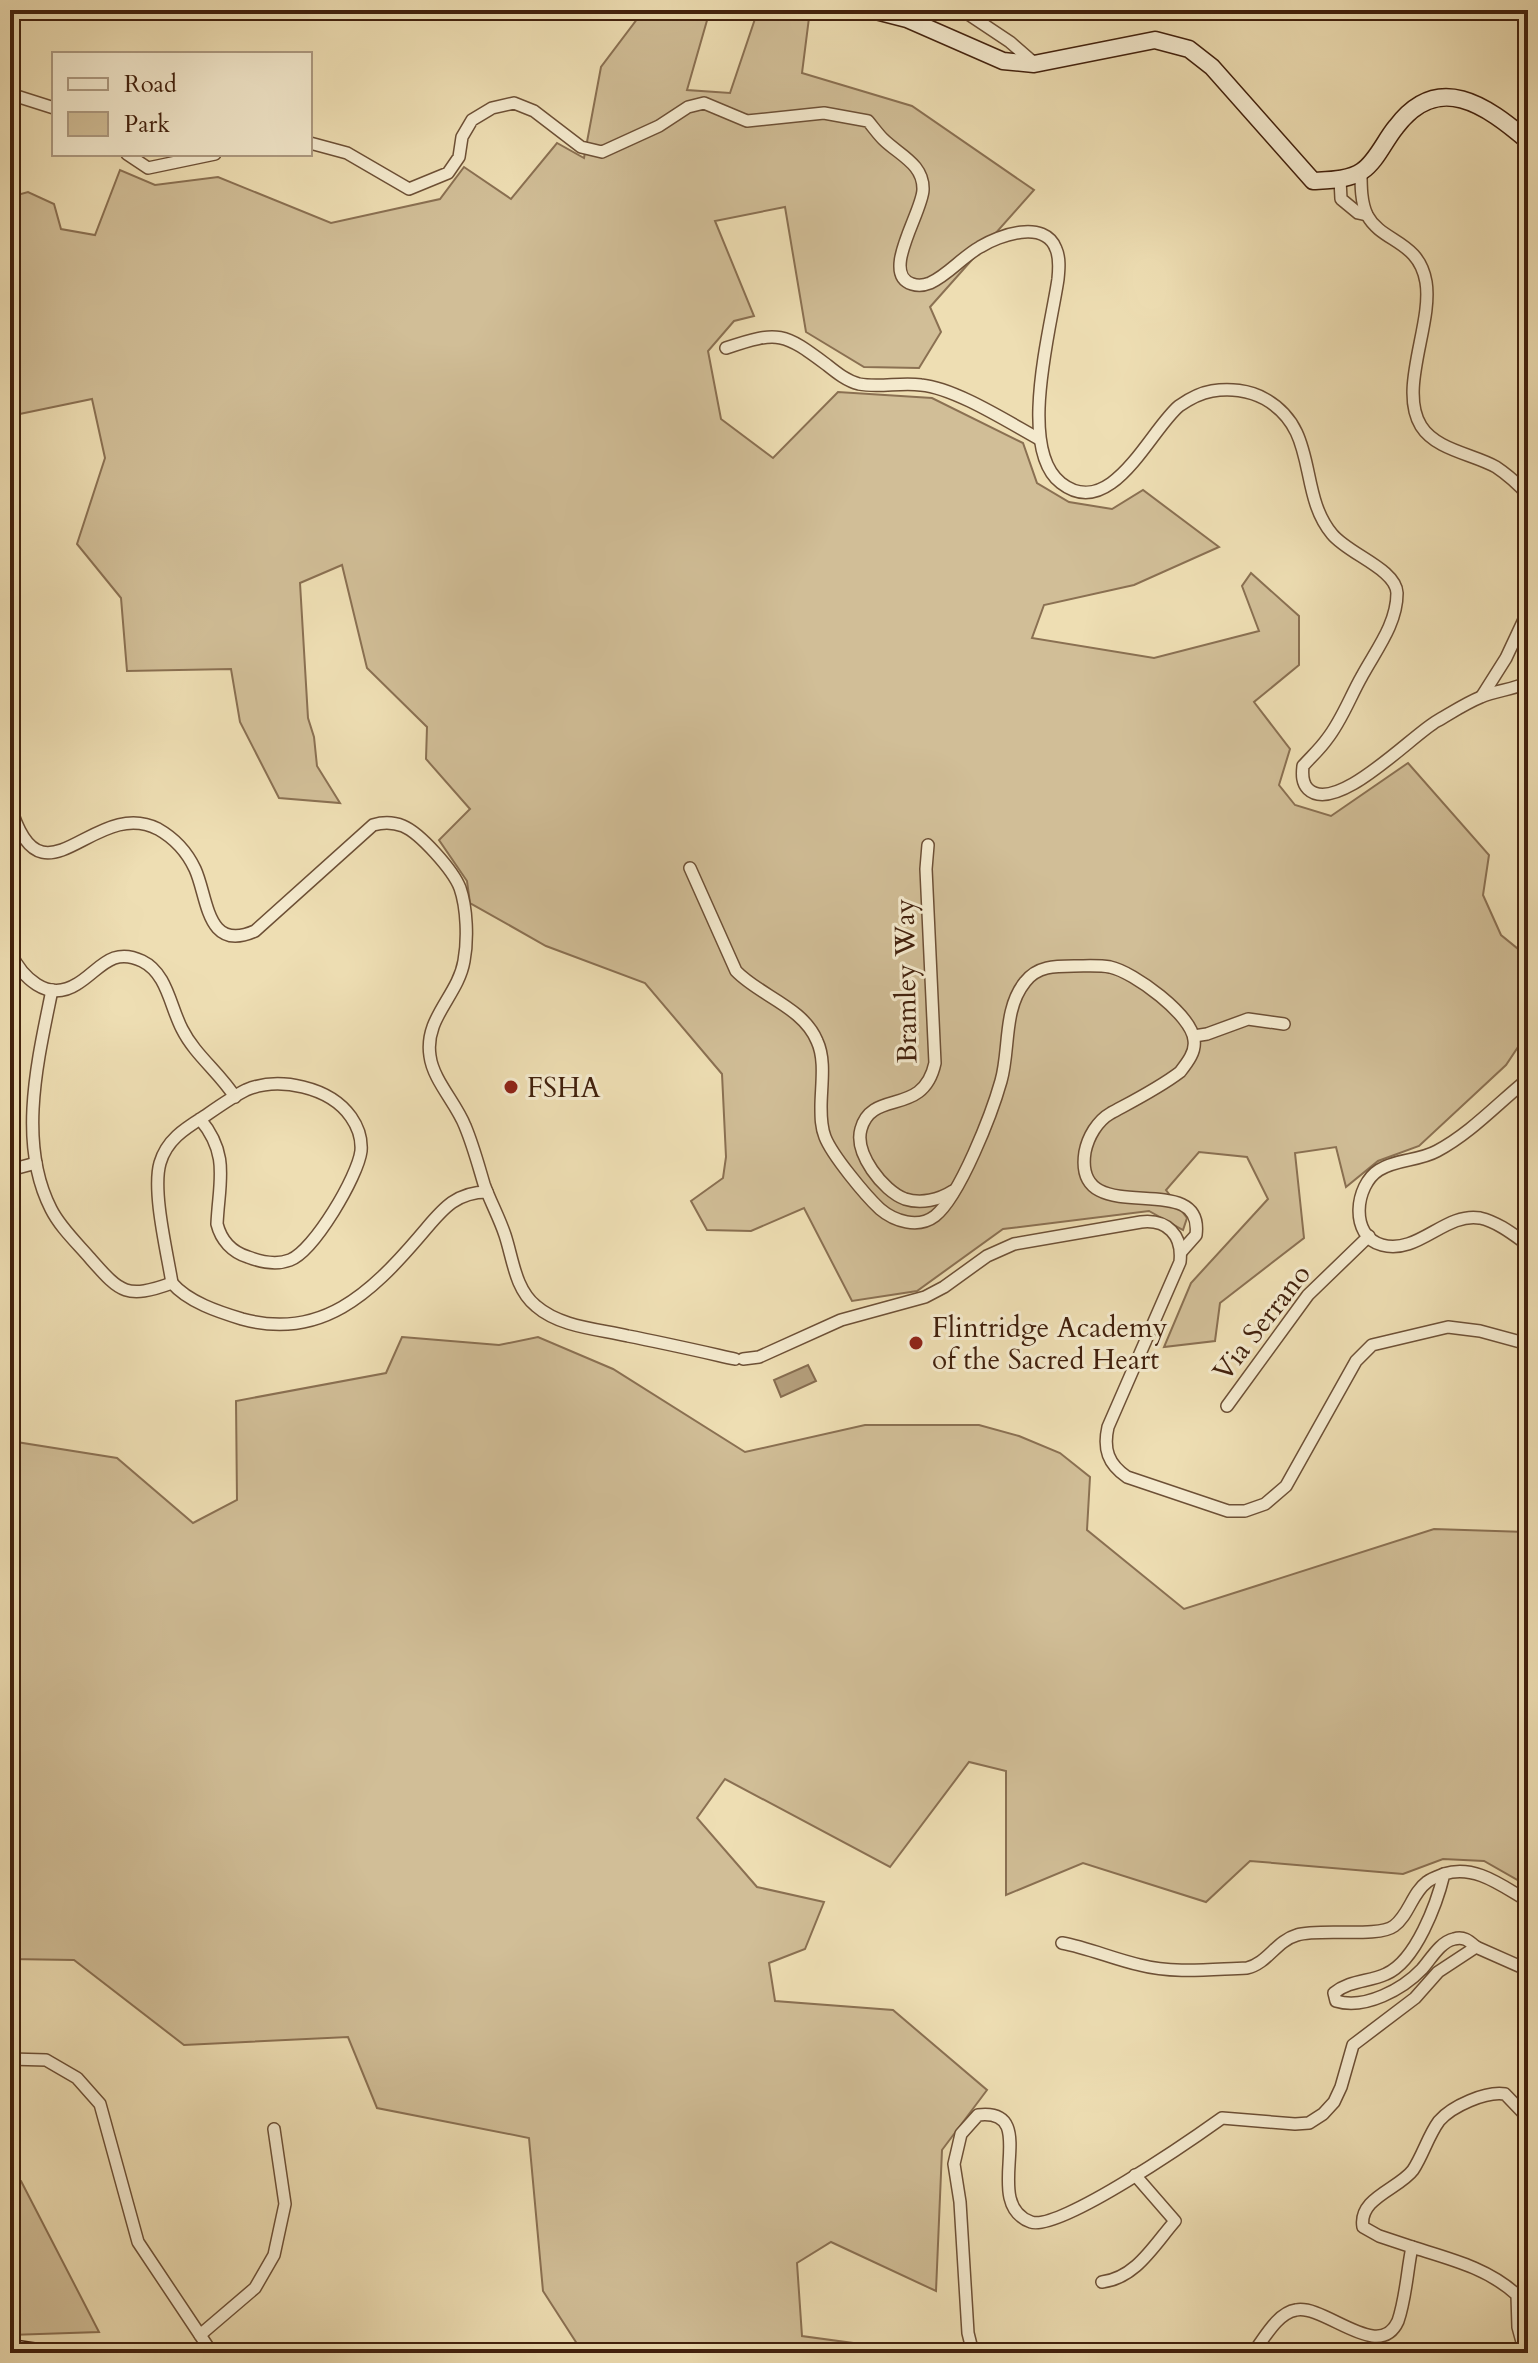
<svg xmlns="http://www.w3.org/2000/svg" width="1538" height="2363" viewBox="0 0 1538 2363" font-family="Cardo,serif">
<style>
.green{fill:#d1be97;stroke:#8a7052;stroke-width:2}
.water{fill:#b49e7b;stroke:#866c4f;stroke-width:2}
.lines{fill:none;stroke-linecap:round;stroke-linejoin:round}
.street-casing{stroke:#6d5036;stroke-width:14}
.secondary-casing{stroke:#42210d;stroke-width:19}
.street{stroke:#f4eace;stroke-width:11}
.secondary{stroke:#f4eace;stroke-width:16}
.poi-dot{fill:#8f2418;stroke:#f4eace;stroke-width:3}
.labels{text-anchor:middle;stroke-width:6;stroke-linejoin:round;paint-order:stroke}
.street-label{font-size:28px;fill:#42210d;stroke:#f4eace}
.poi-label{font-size:28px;fill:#42210d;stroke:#f4eace;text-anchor:start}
</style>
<rect width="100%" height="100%" fill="#eedeb3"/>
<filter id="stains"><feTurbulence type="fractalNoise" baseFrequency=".0025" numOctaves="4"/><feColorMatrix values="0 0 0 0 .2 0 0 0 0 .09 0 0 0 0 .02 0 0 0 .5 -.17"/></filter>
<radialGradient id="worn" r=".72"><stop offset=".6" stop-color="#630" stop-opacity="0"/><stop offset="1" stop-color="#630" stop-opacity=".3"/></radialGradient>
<g class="green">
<polygon points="644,10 710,10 687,90 730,93 758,10 810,10 802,73 912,106 1034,190 930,307 941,332 919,368 864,367 806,332 785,207 715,221 754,316 734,321 708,351 721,419 773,458 838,392 932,398 1023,443 1037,483 1069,502 1112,509 1143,490 1219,547 1134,585 1044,605 1032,638 1154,658 1259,631 1242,586 1251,573 1299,616 1299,665 1254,702 1290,749 1279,785 1295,805 1331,816 1408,763 1489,855 1483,895 1501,935 1528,957 1528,1032 1506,1065 1419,1146 1378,1161 1346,1187 1336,1147 1295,1153 1304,1238 1220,1303 1215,1341 1164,1347 1191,1283 1268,1199 1247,1157 1199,1152 1166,1190 1187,1218 1183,1230 1149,1211 1003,1229 917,1291 852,1301 804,1208 751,1231 707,1230 691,1201 723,1178 726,1157 722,1074 645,983 546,946 470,903 467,881 439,840 470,809 426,759 427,727 367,668 342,565 300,583 308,718 314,737 317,766 340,803 279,798 240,722 231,669 127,671 121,598 77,544 105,458 92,399 10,416 10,197 28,192 54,204 61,229 95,235 120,170 155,185 218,177 331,223 440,199 464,167 511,199 557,143 584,158 601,67"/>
<polygon points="402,1337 499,1345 538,1337 613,1369 745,1452 865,1425 979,1425 1019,1436 1060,1453 1090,1477 1087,1530 1184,1609 1434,1529 1528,1532 1528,1886 1484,1861 1443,1859 1403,1874 1250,1861 1206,1902 1083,1863 1006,1895 1006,1771 969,1762 890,1867 725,1779 697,1818 757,1887 824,1902 805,1949 769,1963 775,2001 893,2010 987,2090 942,2150 936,2291 831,2242 797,2263 802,2336 927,2353 583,2353 543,2291 529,2138 377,2108 348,2037 184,2045 74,1960 10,1959 10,1441 117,1458 193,1523 237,1500 236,1401 386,1373"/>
<polygon points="10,2176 21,2181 99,2332 10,2335"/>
</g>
<polygon class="water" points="808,1365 816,1381 781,1397 774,1380"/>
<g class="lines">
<g class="street-casing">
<g id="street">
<polyline points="962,10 1010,42 1034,63"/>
<polyline points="10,94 54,108"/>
<path d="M310 143 347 153 409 189 448 173 459 157 462 137 472 120 492 108 514 103 534 111 581 147 602 152 659 126 688 107 704 103 747 121 824 113 868 121C873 127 878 134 883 139 899 155 924 164 923 190 922 213 880 274 912 284 918 286 925 285 930 283 948 275 962 257 980 247 999 235 1045 219 1056 249 1060 258 1059 269 1058 279 1051 328 1017 449 1061 483 1111 522 1150 430 1179 406 1189 399 1200 393 1212 391 1229 388 1249 390 1265 399 1320 430 1297 492 1332 534 1348 554 1396 569 1397 593 1397 624 1376 650 1362 676 1350 697 1342 720 1327 739 1320 749 1311 757 1303 766 1302 775 1302 783 1308 789 1336 816 1412 735 1437 721 1451 713 1466 703 1481 697 1496 690 1514 690 1528 682"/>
<polyline points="127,154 148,168 215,154"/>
<path d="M1361 172C1361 186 1361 202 1367 215 1382 243 1419 240 1426 282 1433 324 1398 389 1421 426 1436 450 1473 454 1496 467 1508 475 1518 484 1528 495"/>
<polyline points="1340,179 1341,199 1358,213 1367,215"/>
<path d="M726 348C779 330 784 333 827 365 837 373 847 381 859 384 879 388 901 382 921 385 955 388 1008 422 1039 439"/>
<polyline points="1482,696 1506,658 1528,611"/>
<path d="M10 805C42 915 93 796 158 829 174 838 187 852 195 869 208 897 206 953 255 931L373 825C383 822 393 822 403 826 420 833 453 870 460 888 467 908 468 940 464 961 458 996 424 1018 430 1056 433 1080 456 1103 465 1126 473 1145 478 1164 484 1184 490 1201 499 1217 505 1235 513 1259 515 1289 536 1306 560 1327 598 1329 628 1336 664 1343 699 1351 735 1359"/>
<path d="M928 845 926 869 935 1063C923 1118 872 1088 861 1129 854 1153 883 1191 905 1199 921 1204 939 1200 953 1191"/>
<path d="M690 868 736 971C760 996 803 1007 817 1041 826 1060 821 1086 821 1107 821 1117 821 1127 825 1137 832 1155 865 1195 880 1209 894 1221 918 1229 935 1216 960 1196 992 1113 1001 1081 1010 1050 1003 1009 1025 982 1037 966 1055 966 1074 966 1086 966 1099 965 1110 967 1134 972 1192 1015 1194 1040 1196 1052 1187 1063 1180 1072 1159 1088 1135 1100 1111 1113 1097 1121 1088 1137 1085 1152 1072 1234 1205 1165 1196 1235L1181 1252"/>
<path d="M10 952C22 977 47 1003 77 984 99 971 111 946 142 961 167 973 170 1006 182 1029 195 1055 219 1072 235 1097"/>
<path d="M52 990C38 1059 17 1143 51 1209 60 1227 76 1242 89 1257 120 1292 125 1300 172 1283 188 1302 219 1312 242 1319 321 1341 371 1293 419 1237 440 1213 453 1192 487 1192"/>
<polyline points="1194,1036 1207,1034 1248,1019 1284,1024"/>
<path d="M1528 1079C1498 1103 1471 1133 1437 1151 1419 1161 1396 1159 1379 1170 1355 1185 1349 1236 1382 1245 1418 1255 1445 1212 1480 1218 1498 1222 1514 1235 1528 1245"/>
<polyline points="10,1170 36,1163"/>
<path d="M172 1283C167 1252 152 1191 160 1163 167 1139 186 1128 205 1116 218 1107 232 1097 246 1090 279 1076 330 1087 351 1117 358 1127 362 1138 361 1151 358 1176 314 1251 290 1260 277 1265 261 1262 248 1257 232 1252 221 1240 217 1224 219 1181 230 1155 200 1119"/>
<path d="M743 1359 759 1357 841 1320 925 1297 944 1287 987 1256 1014 1244 1141 1222C1167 1219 1183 1235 1180 1262L1108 1427C1103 1449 1108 1464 1127 1477L1228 1511H1245L1265 1504 1286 1486 1356 1361 1372 1345 1448 1327 1480 1331 1528 1344"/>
<polyline points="1227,1406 1308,1295 1369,1236"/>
<path d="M1062 1943C1089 1948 1113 1959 1140 1965 1174 1974 1213 1969 1247 1968 1268 1963 1276 1941 1297 1935 1319 1928 1378 1938 1394 1926 1409 1915 1412 1893 1427 1882 1432 1878 1439 1876 1444 1874"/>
<polyline points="1476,1947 1528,1970"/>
<polyline points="10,2059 46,2060 77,2078 100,2104 138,2242 212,2353"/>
<path d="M1412 2247C1450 2259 1488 2268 1517 2295L1518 2327 1525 2353"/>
<path d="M1102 2282C1136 2278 1154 2245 1175 2221L1135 2175"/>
<polyline points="200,2335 255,2288 274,2255 285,2204 274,2129"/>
<polyline points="383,2352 384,2353"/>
<path d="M973 2353 968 2333 960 2202 954 2164 961 2134 978 2115C1044 2107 978 2203 1031 2222 1059 2232 1194 2138 1222 2118L1295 2124 1309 2123 1323 2114 1334 2102 1341 2087 1353 2045 1415 1998 1438 1972 1476 1947C1469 1941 1464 1936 1454 1939 1440 1942 1431 1959 1422 1969 1403 1989 1365 2010 1336 2001L1334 1993C1350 1980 1369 1982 1386 1974 1416 1961 1437 1903 1444 1874 1475 1864 1502 1886 1528 1901"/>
<path d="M1253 2353C1264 2339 1277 2313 1296 2310 1325 2304 1379 2363 1398 2321 1406 2298 1407 2271 1412 2247L1379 2236 1363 2227C1358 2198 1399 2189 1413 2170 1423 2155 1428 2136 1439 2121 1452 2106 1486 2091 1505 2094L1528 2118"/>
</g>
</g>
<g class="secondary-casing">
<g id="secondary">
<path d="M872 10 907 19 1003 61 1034 64 1155 40 1189 49 1212 67 1313 181C1329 180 1349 180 1362 171 1376 162 1385 140 1396 127 1438 71 1486 105 1528 141"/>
<polyline points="10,2348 44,2353"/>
</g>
</g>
<use href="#street" class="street"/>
<use href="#secondary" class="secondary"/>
</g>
<g class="poi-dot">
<circle cx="511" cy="1087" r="8"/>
<circle cx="916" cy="1343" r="8"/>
</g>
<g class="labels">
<g class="street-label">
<text transform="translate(905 981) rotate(-91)" y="10">Bramley Way</text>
<text transform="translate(1261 1322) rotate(-52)" y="10">Via Serrano</text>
</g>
<g class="poi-label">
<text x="527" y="1097">FSHA</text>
<text x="932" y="1337">Flintridge Academy<tspan x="932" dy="32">of the Sacred Heart</tspan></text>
</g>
</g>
<rect width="1538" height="2363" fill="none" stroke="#eedeb3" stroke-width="40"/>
<rect x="12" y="12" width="1514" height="2339" fill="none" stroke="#42210d" stroke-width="4"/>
<rect x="20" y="20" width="1498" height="2323" fill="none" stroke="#42210d" stroke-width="2"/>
<rect x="52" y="52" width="260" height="104" fill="#f4eace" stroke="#ad9a81" stroke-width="2"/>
<rect x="68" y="78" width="40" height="12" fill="#f4eace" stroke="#ad9a81" stroke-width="2"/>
<text x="124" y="92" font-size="24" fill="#42210d">Road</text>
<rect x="68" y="112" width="40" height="24" fill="#d1be97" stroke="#ad9a81" stroke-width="2"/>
<text x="124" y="132" font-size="24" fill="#42210d">Park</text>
<rect width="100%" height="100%" filter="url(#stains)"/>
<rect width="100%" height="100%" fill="url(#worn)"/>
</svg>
